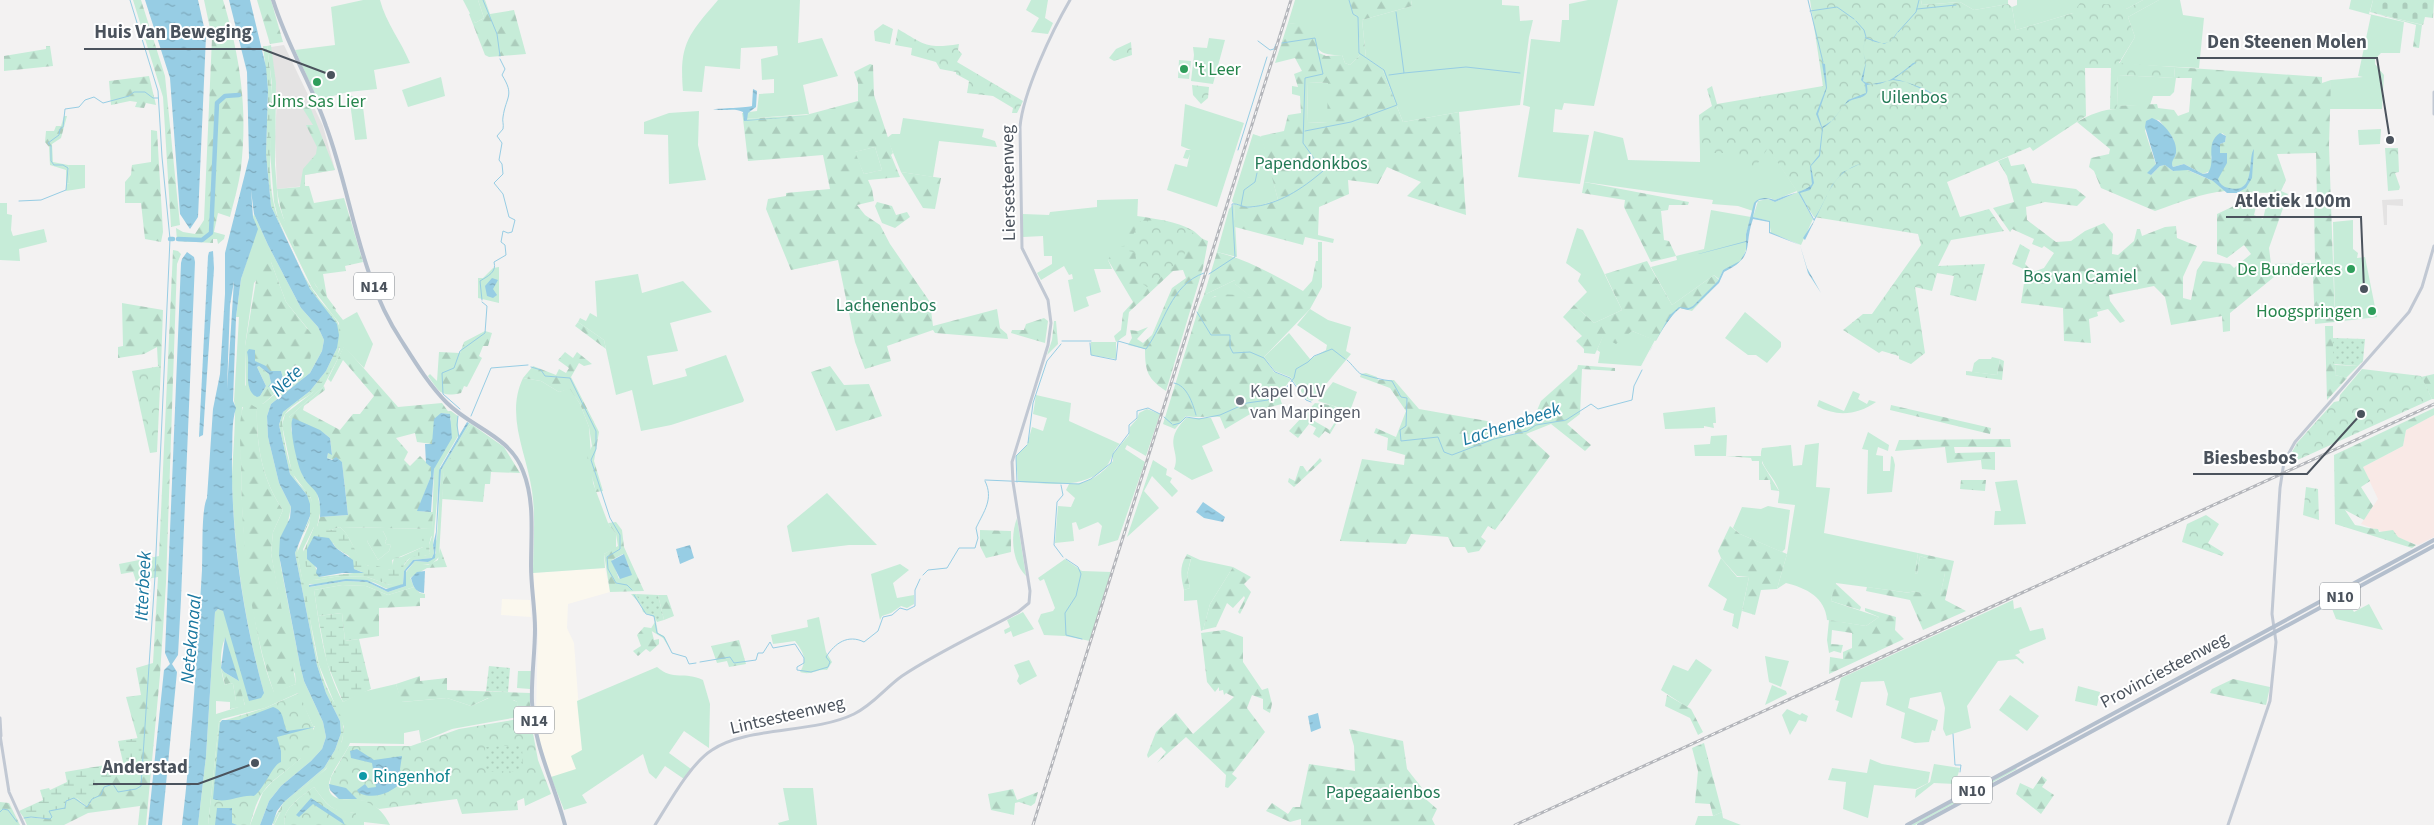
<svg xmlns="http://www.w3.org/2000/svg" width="2434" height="825" viewBox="0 0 2434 825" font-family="'Source Sans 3',sans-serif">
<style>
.commercial{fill:#fbf8ee}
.education{fill:#e4e3e3}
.medical{fill:#f9e9e6}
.grass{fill:#c6ecd8;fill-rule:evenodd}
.forest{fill:url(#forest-firs);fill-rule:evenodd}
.wetland{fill:url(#wetland-marsh);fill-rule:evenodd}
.cemetery{fill:url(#cemetery-stones)}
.park{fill:url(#park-crowns)}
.garden{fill:url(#garden-dots)}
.water{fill:url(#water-ripples);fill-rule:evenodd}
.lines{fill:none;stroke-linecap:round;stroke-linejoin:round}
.stream{stroke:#97cde4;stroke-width:1}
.river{stroke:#97cde4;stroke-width:4.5}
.secondary{stroke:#c1c8d3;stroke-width:3}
.primary{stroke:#b4bfcd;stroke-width:4}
.rail-casing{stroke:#b4b6bb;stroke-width:3}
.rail{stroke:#fff;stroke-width:1;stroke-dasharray:4;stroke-linecap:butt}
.leisure-dot{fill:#2e9e5b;stroke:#fff;stroke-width:2}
.worship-dot{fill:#6b7280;stroke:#fff;stroke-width:2}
.culture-dot{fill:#0f9aa8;stroke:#fff;stroke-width:2}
.labels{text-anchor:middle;stroke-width:4;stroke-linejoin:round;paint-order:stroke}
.shield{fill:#fff;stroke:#81878e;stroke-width:1}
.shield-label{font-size:16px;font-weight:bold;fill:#4b535d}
.leisure-label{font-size:18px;fill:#27864d;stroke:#fff;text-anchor:end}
.park-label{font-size:18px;fill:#227955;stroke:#fff}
.street-label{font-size:18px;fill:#4b535d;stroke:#fff}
.worship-label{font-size:18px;fill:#5b616d;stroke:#fff;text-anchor:start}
.culture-label{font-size:18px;fill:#0d838f;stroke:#fff;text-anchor:start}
.water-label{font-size:19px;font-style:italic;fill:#1b78a0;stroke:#fff}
.leader{fill:none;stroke:#4b535d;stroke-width:2}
.callout-dot{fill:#4b535d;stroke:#fff;stroke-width:2}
.callout-label{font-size:19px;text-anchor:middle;font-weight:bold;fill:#4b535d;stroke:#fff;stroke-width:4;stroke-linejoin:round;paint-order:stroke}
</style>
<defs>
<pattern id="forest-firs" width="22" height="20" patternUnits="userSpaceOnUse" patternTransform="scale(1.25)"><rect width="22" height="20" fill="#c6ecd8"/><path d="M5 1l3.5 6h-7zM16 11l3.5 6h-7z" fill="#acccbc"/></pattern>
<pattern id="wetland-marsh" width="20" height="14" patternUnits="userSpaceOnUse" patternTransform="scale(1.25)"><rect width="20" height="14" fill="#c6ecd8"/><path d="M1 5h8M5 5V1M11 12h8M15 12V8" fill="none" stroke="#acccbc"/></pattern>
<pattern id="cemetery-stones" width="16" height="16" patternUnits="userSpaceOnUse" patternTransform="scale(1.25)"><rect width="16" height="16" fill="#c6ecd8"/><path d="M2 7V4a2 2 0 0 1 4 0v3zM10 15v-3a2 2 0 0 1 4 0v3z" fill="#acccbc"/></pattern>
<pattern id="park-crowns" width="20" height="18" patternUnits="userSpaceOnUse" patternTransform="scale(1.25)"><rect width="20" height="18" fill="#c6ecd8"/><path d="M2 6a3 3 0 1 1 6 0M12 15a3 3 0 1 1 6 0" fill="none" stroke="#acccbc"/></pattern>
<pattern id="garden-dots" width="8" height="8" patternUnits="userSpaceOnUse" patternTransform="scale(1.25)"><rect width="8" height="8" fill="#c6ecd8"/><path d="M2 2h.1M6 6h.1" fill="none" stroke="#acccbc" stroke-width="1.8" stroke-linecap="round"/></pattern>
<pattern id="water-ripples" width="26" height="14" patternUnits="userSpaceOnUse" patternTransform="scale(1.25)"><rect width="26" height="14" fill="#97cde4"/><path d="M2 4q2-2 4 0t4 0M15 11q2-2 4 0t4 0" fill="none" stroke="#7da9bc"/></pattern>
</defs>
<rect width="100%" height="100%" fill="#f3f2f2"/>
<g class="commercial">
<polygon points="605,568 610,592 568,604 567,628 574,643 582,750 576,770 551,777 540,743 536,713 538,633 533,573"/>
<polygon points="502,599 530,600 531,617 501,615"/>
</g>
<g class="education">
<polygon points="284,45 323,126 335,170 305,175 305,186 277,189 275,137 277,98 271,47"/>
<polygon points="2403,199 2403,206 2387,205 2387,225 2384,225 2382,200"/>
</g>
<polygon class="medical" points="2434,415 2434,537 2418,545 2361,524 2378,499 2363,467 2403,446 2406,430"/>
<g class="grass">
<path d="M363 0H380C386 23 401 41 410 63L374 70 377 89 348 92 318 100 295 50 335 45 331 7Z"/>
<polygon points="463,0 478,0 484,18 475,23"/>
<path d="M718 0H800L798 43 822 38 838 76 803 85 809 114 743 119 742 113 757 111 759 94 774 93V79L762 80 761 59 778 55 777 46 741 48 740 69 705 66 702 92 683 91C679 44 688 35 718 0Z"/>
<polygon points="1031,0 1048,0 1045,18 1053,23 1048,34 1031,32 1039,18 1026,10"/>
<path d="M1295 0H1349L1353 14 1358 17 1360 55 1350 65 1345 63 1342 55C1314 56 1317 46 1304 25L1288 23Z"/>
<polygon points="1411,0 1502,0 1502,5 1519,6 1520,21 1533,20 1529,37 1520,105 1459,112 1403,122 1382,68 1366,58 1362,20 1412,6"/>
<polygon points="1588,0 1618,0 1594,106 1564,103 1562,110 1555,109 1553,132 1589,135 1580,184 1518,177 1530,107 1523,105 1531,39 1560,42 1562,20 1569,20 1569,4"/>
<polygon points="1922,0 2008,0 2008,4 1974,10 1960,2 1921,5"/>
<polygon points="2017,0 2143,0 2126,9 2073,13 2016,30 2012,7 2017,5"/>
<polygon points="2159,0 2180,0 2183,15 2204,18 2199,68 2119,64 2135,37 2128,17"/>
<polygon points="2351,0 2373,0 2369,14 2404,22 2400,53 2381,53 2375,59 2375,64 2384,75 2382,109 2328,109 2331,80 2363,77 2358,76 2371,15 2349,9"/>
<polygon points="883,24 893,29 890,44 875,41 874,31"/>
<polygon points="1209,38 1225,40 1213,84 1191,81 1194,55 1193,47 1207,48"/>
<path d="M271 45 276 83 275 165 278 202 283 217 316 286 343 320 357 312 373 344 364 368 344 347 323 387 289 417 293 418 291 429 303 476 316 489 321 509 317 527H314L303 549 314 580 341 576 367 577 390 585 401 579V570C407 560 414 551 426 556L430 553 429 545 432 536 424 543 423 547 392 560 393 567 391 570C385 569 368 567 364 564 356 558 352 537 340 527L432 529 434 469 451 419 448 411H451L458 416V436L440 467 433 545 434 553 432 558 413 560 404 571 403 584C381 595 385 583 367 581 347 578 329 584 309 584L310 587 346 581 367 582 388 592 406 586V572L415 561 428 562 436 553 435 545 437 538 441 470 469 423 471 424 444 471 439 557 432 564 422 565 410 577 414 587 388 595 366 586 342 585 314 590C320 629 324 667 343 702L362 692 396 684 402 702 447 698 471 706 489 698C498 701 510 697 517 702L518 717 452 729 421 742 419 730 404 733V744L350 743C345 756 331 770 329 784 326 805 355 798 366 801 377 805 385 815 390 825L364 822V825H355V813C330 811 328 806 314 787 303 795 280 810 285 825H274L285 803 326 769 342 741 344 727 319 665 297 553 309 525 312 509 311 498 292 473 282 425 285 414 312 393 329 372 340 349 339 323 312 288 278 218 274 202 270 151 272 84 267 46ZM383 531 387 539 385 541 386 544 391 545 389 551 378 560 367 541Z"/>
<polygon points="1179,60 1191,61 1189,79 1178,78"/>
<polygon points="2118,75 2176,78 2174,92 2170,96 2153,96 2150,105 2117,106"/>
<polygon points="441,77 445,96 408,107 402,90"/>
<polygon points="1308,82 1328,83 1328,123 1307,122"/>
<polygon points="349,95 362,99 367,139 355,140"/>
<polygon points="1185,104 1244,123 1217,207 1167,190 1175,164 1187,167 1190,154 1188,159 1183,158 1186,150 1191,150 1181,146"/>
<polygon points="699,111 698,145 706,180 669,184 668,135 644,134 644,122 669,113"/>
<polygon points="903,118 984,129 982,137 995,141 997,147 939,141 933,177 901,172 887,138 892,134 900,134"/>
<polygon points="2381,129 2380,144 2359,145 2358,130"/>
<polygon points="1594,131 1623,138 1628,160 1700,162 1700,153 1731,153 1768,147 1797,191 1775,200 1770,198 1757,200 1753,211 1738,206 1712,204 1713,200 1584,182"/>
<polygon points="1253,134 1262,137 1278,200 1251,208 1234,204 1237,257 1217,252 1229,209 1234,204 1232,201"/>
<polygon points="875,147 882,170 864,174 854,152"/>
<polygon points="68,165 85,165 85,188 66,191 66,184 70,183"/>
<polygon points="1798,192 1813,219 1801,245 1771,233 1769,221 1753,217 1758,201 1768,199 1775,202"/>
<polygon points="1138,199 1137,223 1128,245 1108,260 1112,269 1094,269 1101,292 1086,297 1089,306 1074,312 1068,280 1073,279 1072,274 1069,275 1064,266 1041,280 1037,273 1052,264 1052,256 1044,256 1043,236 1023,237 1023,214 1049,215 1050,212 1097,207 1097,200"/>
<polygon points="0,203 7,203 7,214 12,215 11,230 13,236 44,229 47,242 19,249 20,261 0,260"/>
<polygon points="1711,210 1751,217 1746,234 1746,250 1742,259 1736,265 1723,270 1719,279 1714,275 1672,305 1651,267 1677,260 1676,256 1704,249"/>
<path d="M254 214 268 245 301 308 318 327 324 340 322 351 310 373 271 404 267 416 268 437 279 483 291 507 280 562 300 665 304 681 323 722 326 737 322 749 311 761 281 786 269 801 260 825H250L263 792 272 782 300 759 315 726H313L298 693 265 708 222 719 219 722 208 825H198L206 756 215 612 218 609 223 611 264 693C245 624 234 552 232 481 232 466 237 409 234 401L239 317H236L241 279 257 229 253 217ZM271 262 286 302 308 329 301 372 263 404 245 385V346L254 283ZM242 407 257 408C256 444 262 480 283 510L273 532 271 553 291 666 295 674 296 684 274 692C263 666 258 637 253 608 242 541 239 474 242 407ZM225 638 245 705 216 714V701L230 702V705H234L236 701 233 684 230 683 225 685C220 671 219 652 225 638Z"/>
<polygon points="2353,220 2353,249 2358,253 2357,258 2365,257 2377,317 2335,322 2333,222"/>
<polygon points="1577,228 1583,230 1622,310 1594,323 1574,305 1587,292 1578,281 1581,274 1566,263"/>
<polygon points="499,267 499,303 478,298 478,278 483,278 493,268"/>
<polygon points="638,274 642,293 683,281 712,312 670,323 678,351 647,356 653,385 687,376 685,369 726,355 744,400 743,402 671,425 641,431 632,390 616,395 604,340 578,322 580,318 586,321 590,313 597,317 595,281"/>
<polygon points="1235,280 1235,284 1253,298 1215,296 1199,307 1204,295"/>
<polygon points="1310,309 1328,320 1351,327 1346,351 1351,354 1312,401 1307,399 1290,377 1275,371 1264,357 1289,333 1310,359 1326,350 1327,345 1297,325"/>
<polygon points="1745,312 1781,342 1781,347 1767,363 1756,355 1748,355 1725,338"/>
<polygon points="1632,331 1655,340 1641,366 1598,363 1600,352 1597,350 1603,336"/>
<polygon points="1091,342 1116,342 1116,359 1091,355"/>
<polygon points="1992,357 2000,359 1997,375 1972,372 1974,363 1979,359 1991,359"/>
<polygon points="2336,365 2358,366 2346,378 2335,375"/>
<path d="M523 378 541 381 559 392 570 388 580 404 589 427 593 483 608 523 616 534V548L604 554 605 568 533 573C533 546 536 518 532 491 527 454 505 416 523 378Z"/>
<polygon points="1333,382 1357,392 1350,411 1318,401"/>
<path d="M1853 391 1860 394 1858 399 1867 404 1869 400 1876 402C1858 415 1836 417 1817 406L1819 400 1844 411Z"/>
<path d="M1036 395 1071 403 1069 421 1120 444C1111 452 1112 462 1104 469 1081 490 1046 483 1018 482L1016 456 1027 445 1032 427 1043 431 1047 418 1033 414Z"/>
<polygon points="1715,407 1716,423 1713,423 1714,428 1704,426 1704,428 1665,429 1663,413"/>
<path d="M1147 409 1160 414 1146 456 1127 445 1125 449 1145 462 1118 540 1098 546 1102 526 1098 522 1079 530 1076 522 1072 523 1074 541 1055 543 1058 506 1071 507 1075 498 1066 490 1069 484C1087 485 1102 474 1113 461V454L1129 435 1130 427 1137 419 1139 413Z"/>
<path d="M1186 418H1211L1220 438 1202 446 1213 471 1192 480 1174 469C1182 451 1161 443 1186 418Z"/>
<polygon points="1868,432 1889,445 1888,451 1878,447 1876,455 1883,456 1883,471 1890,471 1891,456 1893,457 1895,465 1892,492 1867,494 1868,450 1862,449"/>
<polygon points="1727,435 1726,456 1695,456 1694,445 1710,444 1711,436"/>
<path d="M1819 443 1816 487 1830 488 1824 533 1918 553 1915 573 1917 574 1920 556 1932 560 1945 573 1940 597 1911 591V593L1836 583 1831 601 1879 617 1866 626 1827 620C1825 597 1806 588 1786 583L1777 589 1787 554 1795 505 1778 503C1778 499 1780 494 1779 491 1775 476 1756 464 1762 448L1791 445 1793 466 1802 465 1805 445Z"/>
<polygon points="1153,460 1167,469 1166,475 1172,478 1170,482 1178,491 1172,497 1152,476 1144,491 1159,508 1127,537"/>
<polygon points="2017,480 2026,524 1994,525 1995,511 2001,511 1995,482"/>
<polygon points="827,493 877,545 849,545 792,552 787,526"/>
<polygon points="1768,506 1790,510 1785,549 1782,552 1740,534 1733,528 1742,507 1761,509"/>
<path d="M1017 518 1026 576C1012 562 1010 536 1017 518Z"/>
<polygon points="1187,554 1200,560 1233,567 1210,604 1203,630 1201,631 1197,600 1184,601 1184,590 1190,588 1187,575 1191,559 1186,556"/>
<polygon points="1721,558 1737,577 1749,577 1738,629 1732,626 1734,614 1723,610 1727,599 1708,586"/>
<polygon points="1065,559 1082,571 1111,572 1090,641 1065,636 1044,635 1038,621 1041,614 1053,611 1055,608 1044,579 1040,581 1038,578"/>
<polygon points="900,564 909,570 893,583 897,598 914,595 914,604 907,608 901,606 891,613 882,616 880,620 871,574"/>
<polygon points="631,594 636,594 644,608 655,616 658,633 664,636 672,652 663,638 650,630 655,622 654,617 643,612 641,605"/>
<polygon points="2345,598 2354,612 2369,604 2383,630 2336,619 2331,606"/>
<polygon points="2013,600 2014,609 2021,607 2030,631 2043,628 2046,639 2019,650 2020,653 2015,655 2024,662 2023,664 2017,659 1998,661 1967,706 1971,728 1946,736 1943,729 1945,708 1941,692 1910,698 1908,708 1938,720 1935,731 1932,730 1929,742 1915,743 1901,738 1905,713 1886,705 1888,694 1884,681 1861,682 1852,718 1836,711 1839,701 1835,700 1841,678"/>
<polygon points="1023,612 1034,629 1013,637 1011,631 1005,634 1004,630 1010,627 1007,620"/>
<path d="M819 617 826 652 832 662 827 670C818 668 812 676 800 672 808 659 803 652 795 641L773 644 771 635 808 627 807 620Z"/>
<polygon points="1765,656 1789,661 1781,687 1769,682"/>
<polygon points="1696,659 1712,670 1687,707 1661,690 1673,665 1688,671"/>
<polygon points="1029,660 1037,676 1020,685 1017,681 1019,676 1014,665"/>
<path d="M657 667C673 681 685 671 703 680L710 704 709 748 684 731 669 753 691 769 684 779 665 766 656 779 649 773 643 754 582 795 587 803 564 810 551 777 576 769 571 756 582 750 577 701Z"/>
<polygon points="518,671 531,671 530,689 517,688"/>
<polygon points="1772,685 1786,691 1787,694 1765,705"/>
<polygon points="2078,686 2100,692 2097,706 2075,701"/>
<polygon points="2010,695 2039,716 2027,731 1999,710"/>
<polygon points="1787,709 1800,715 1802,713 1808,716 1806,722 1799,720 1790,735 1782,715"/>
<polygon points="1870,759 1882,764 1930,772 1928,783 1916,789 1874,785 1868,818 1843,809 1846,782 1828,780 1832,768 1867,773"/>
<polygon points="1934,764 1960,768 1955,784 1934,783 1915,798 1916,790 1930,782"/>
<polygon points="2017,769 1915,825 1911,825 2016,768"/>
<polygon points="783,788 813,788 817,825 779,825 778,823 789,820"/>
<polygon points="1722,812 1723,818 1741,825 1695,825 1698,816 1713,816"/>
</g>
<g class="forest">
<polygon points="133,0 141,0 165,76 180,225 171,227 163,97"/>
<path d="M204 0H223C240 56 248 109 241 168 239 184 234 201 230 217L218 213 214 232 225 235 224 239 218 244 217 239H213V243L177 241 176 228 183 232 195 234 204 220 212 38Z"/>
<polygon points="257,0 271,0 283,42 270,44"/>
<polygon points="478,0 485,0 490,14 514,10 526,54 489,57 485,55 469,14 471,13 475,23 484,18"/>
<path d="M1349 0H1411L1412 6 1362 20 1366 58 1382 68 1403 122 1459 112 1466 215 1407 196 1421 182 1387 167 1378 184 1348 180 1349 194 1319 207 1318 235 1334 239 1333 243 1305 237 1303 245 1235 227 1234 204 1251 208 1278 200 1261 136 1284 131 1288 115 1301 113 1300 96 1292 94V86L1298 87 1294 74 1302 71 1295 58 1275 63 1288 23 1304 24 1315 37 1319 53 1326 56 1342 55 1345 63 1350 65 1360 55 1358 17 1353 14ZM1308 82 1328 83 1327 123 1307 122Z"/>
<polygon points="2370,12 2422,25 2419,48 2413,47 2416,25"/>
<polygon points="46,46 50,46 53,66 4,71 4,56 46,49"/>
<path d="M870 64 873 65 874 95 893 153 891 155 900 177 868 180 872 189 874 201 857 205 865 215 880 225 890 244 930 302 933 326 997 309 1000 328 1007 334 1008 339 935 333 933 330 887 346 891 361 865 369 855 342 838 260 791 270 766 209 768 199 786 196V193L830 189 823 155 748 161 743 119 806 115 858 101V83L854 72ZM875 147 882 170 864 174 855 152Z"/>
<path d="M2175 67 2322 77V83L2331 80 2329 145 2335 322 2315 324 2313 276 2274 277 2230 313V331L2223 332 2222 316 2171 325 2165 297 2154 286 2109 295 2110 301 2125 321 2120 323 2108 309 2097 312 2098 316 2089 319 2091 343 2064 341 2063 308 2021 303 2026 270 2012 264 2020 244 2030 250 2025 264 2033 272 2044 268 2054 253 2044 246 2042 248 2032 244 2034 239 2012 229 2010 232 1993 208 2014 202 2007 176 1998 161 2008 157 2011 166 2024 164 2032 183 2076 189 2086 197 2077 206 2045 202 2026 207 2027 220 2056 242 2071 241 2085 231 2104 223 2113 234 2112 254 2118 255 2134 241 2137 229H2140L2142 236 2165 227 2176 226 2177 238 2197 246 2183 277V298L2191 300 2197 270 2203 261 2230 264 2234 268 2251 254 2244 245 2227 258 2217 254V214L2236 205 2256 207 2254 215 2263 219 2267 202 2270 203 2271 198 2280 195 2281 191C2262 195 2245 191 2226 191 2202 193 2178 203 2155 211L2101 188 2094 171 2089 167 2091 158 2109 154 2110 149 2077 122C2089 115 2103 109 2117 109V106L2157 104 2158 108 2174 110 2178 116 2189 112 2192 78H2174ZM2149 119 2159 120 2173 138 2176 154 2171 162 2173 167 2184 164 2203 174 2210 171 2213 164 2211 157 2222 133 2226 136 2225 142 2220 144V153H2227L2218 178 2213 181 2185 169 2173 171 2165 165 2160 166 2151 175 2148 173 2156 165 2145 131ZM2316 153 2317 201 2314 202 2315 263 2271 264 2269 248 2288 194 2281 191 2286 180 2277 154Z"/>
<polygon points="149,76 156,105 146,103 144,108 135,107 137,102 130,101 111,105 109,81"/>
<path d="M309 104 335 170 305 175V186H309L314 203 344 198 363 262 345 266 346 271 323 274 327 297 336 309 335 311C309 282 281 227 277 189L300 187 303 169 316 154 317 147 306 125H313L303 109Z"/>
<polygon points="64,116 67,116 61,138 52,144 53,162 68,165 70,183 66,184 66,170 50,165 49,147 45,142 46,131 54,131 56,126 61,126"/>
<polygon points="151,130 157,131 163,232 161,242 145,239 141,203 125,203 125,182 131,175 132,165 151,162"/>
<polygon points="901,172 941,178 935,209 923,208"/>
<polygon points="1584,182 1689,202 1688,205 1669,205 1668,210 1661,211 1664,240 1669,241 1676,256 1651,262 1624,207 1625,200 1582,193"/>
<polygon points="877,202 892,206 896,215 907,212 910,217 895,228 882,223 875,206"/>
<path d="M1137 216C1156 219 1176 221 1192 230 1199 234 1200 239 1208 241L1203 268 1166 391C1148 379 1145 372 1145 349L1128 345 1132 338 1130 330 1138 331 1148 327 1137 339 1143 343 1152 335 1172 288 1186 278 1183 270 1173 271 1129 312 1126 335 1116 342 1114 336 1121 330 1123 313 1133 302 1108 260C1113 251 1118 246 1128 245V225L1136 223Z"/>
<path d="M1318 242H1322V287L1310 309 1264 357 1274 372 1291 379 1279 395 1282 404 1257 410 1225 429 1220 417C1208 416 1198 418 1186 416L1175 429 1163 424 1199 307C1217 290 1230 294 1252 298L1235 284V280L1204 295 1217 252C1248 260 1275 275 1303 291L1312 281 1316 261H1318Z"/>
<path d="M173 250 178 251 181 254 177 264 166 583 160 675 146 825H138L140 806 88 813 64 825H27L24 818 26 817 46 819 49 811 66 806V801L77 798 85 806 90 804C93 799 91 792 94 788 104 774 124 774 140 772L138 740 126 697 141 695 136 668 153 663 158 577 136 581 133 572 121 574 119 564 159 556Z"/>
<path d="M266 256 271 262 286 302 314 337 310 361 263 404 246 393 245 346 260 257ZM254 355 255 361 269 371H281L283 378 272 387 269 374 259 366 257 367 266 386 260 396 249 387V359Z"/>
<path d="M1647 261 1672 305 1714 275 1720 281 1692 311 1680 308C1670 316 1662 330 1656 341L1632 331 1616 344 1603 337 1595 354 1584 353V349L1576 341 1582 336 1563 317 1574 305 1594 323 1622 310 1605 274Z"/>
<polygon points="122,303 163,310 161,366 158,366 157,347 144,354 118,358 118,347 123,346"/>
<polygon points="1044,318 1048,321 1045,343 1011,333 1012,330 1024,330 1026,324"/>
<polygon points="1054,321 1056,321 1058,344 1047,355 1052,340"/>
<polygon points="578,322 604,340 606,349 575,326"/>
<polygon points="2325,326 2333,326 2333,364 2336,365 2335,375 2347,378 2327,400"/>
<path d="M485 331 492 333 488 346H483L479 356 482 358 467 387 464 386 461 393C440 398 439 391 428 376L430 374 437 381 439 352 460 353 464 342Z"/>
<polygon points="344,346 398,407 442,403 450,414 441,413 432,444 417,442 415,433 396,438 408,452 404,460 410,466 420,456 431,467 431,476 418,511 433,512 432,529 340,527 331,530 317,527 320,517 348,515 342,462 327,458 328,453 332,454 330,438 325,434 289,417 324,386 325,390 304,406 303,410 340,430 353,414 360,414 374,396 343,360 331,382 328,379"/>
<polygon points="565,352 573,358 577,352 592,364 584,366 579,363 571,377 599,432 594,461 603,491 596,492 587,457 592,446 589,427 580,404 570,389 559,392 541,381 523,378 533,366 556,375 559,369 566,373 569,368 558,360"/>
<polygon points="2000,359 2004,361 2002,380 1966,375 1966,371 1997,375"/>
<polygon points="1578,365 1615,368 1615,371 1582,369 1580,414 1567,424 1591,445 1585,451 1551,424 1526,434 1550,456 1495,530 1488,526 1481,537 1486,541 1479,551 1468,553 1465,547 1453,547 1448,537 1411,534 1406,544 1340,541 1362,459 1404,465 1405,455 1387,450 1388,438 1374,433 1376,428 1396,437 1406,411 1390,388 1360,377 1361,374 1366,373 1377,377 1378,380 1394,380 1419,409 1487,421 1503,436 1515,434 1514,427 1523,418 1525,411 1535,415 1541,401 1577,369"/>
<polygon points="830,366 844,385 869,384 882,416 836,431 811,372"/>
<polygon points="2434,374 2434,399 2432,399 2421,377"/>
<path d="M245 401 257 408C256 444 262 480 283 510L273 532 271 553 296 684 274 693C248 618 241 537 241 458 240 441 238 418 245 401Z"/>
<path d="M1315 403 1331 405 1349 413 1348 415 1342 414 1330 434 1325 431 1319 438 1313 434 1316 428 1309 424 1298 438 1289 431ZM1314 410 1339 413 1340 414 1330 430 1309 418Z"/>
<polygon points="1891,405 1991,428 1990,434 1890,410"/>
<path d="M2434 408V415L2406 430 2403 446 2363 467 2370 481 2361 487 2373 506 2364 520 2345 510 2355 525C2363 526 2369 529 2378 529L2379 532 2393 530 2398 537 2416 545 2412 548 2335 524 2334 455Z"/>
<polygon points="471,424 504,447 520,473 491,472 490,484 485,484 483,502 442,499 444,468"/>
<polygon points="2010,439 2011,447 1954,447 1955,453 1995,452 1995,470 1982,469 1981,460 1947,463 1945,447 1895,451 1899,440"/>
<polygon points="1726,456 1762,456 1762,463 1779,491 1771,490 1770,480 1759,480 1759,461 1752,461 1751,458"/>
<polygon points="1320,458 1322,461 1294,487 1288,482 1289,478 1295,481 1300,466 1303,466 1307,472"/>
<polygon points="1961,480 1986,480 1985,491 1960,489"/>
<path d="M616 522 622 530 624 547 644 591 610 592 604 554 618 546 616 534 608 523ZM623 554 629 566 619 579 612 560Z"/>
<polygon points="1730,526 1740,534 1787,554 1777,589 1761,590 1755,615 1742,611 1749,577 1737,576 1721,558 1718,551"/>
<polygon points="980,530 1011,531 1011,552 986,558 980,546"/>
<polygon points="383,531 387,539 385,541 386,544 391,545 389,551 378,560 367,541 373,533"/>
<polygon points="440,548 447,567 427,568 410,578 410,572 418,564 428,565 438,560"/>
<polygon points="1918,553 1954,561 1945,600 1966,611 1923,630 1910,600 1866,591 1867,587 1910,593 1911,591 1940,596 1945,573 1930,571 1932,560 1920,556 1917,574 1915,573"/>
<path d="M1186 556 1191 558 1187 575 1190 588 1184 590C1181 577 1179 567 1186 556Z"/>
<polygon points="1233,567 1251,577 1244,584 1251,592 1240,614 1238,612 1245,598 1244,596 1233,608 1227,603 1216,627 1203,630 1210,604"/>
<polygon points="1835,583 1861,607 1860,610 1831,601"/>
<polygon points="342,585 366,586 388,595 414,587 420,593 425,594 425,598 420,598 420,606 379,608 379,636 345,641 342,613 318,616 314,590"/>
<polygon points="658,595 667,595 674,616 664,620"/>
<polygon points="1865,608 1896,617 1895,630 1904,639 1829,674 1830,657 1843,659 1843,652 1852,648 1852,633 1832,630 1831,644 1843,645 1841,653 1834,651 1829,653 1827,640 1829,620 1866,626 1879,617 1865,611"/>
<polygon points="644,627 651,628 654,640 659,639 659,644 650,652 646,649 638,656 633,651 641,646 637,635"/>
<polygon points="1224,630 1243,637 1243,662 1262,690 1268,688 1272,704 1270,713 1263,709 1263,699 1252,695 1247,708 1265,732 1232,774 1237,778 1228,788 1225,787 1226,775 1186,737 1157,763 1166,752 1161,747 1148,758 1147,755 1156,732 1176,713 1193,734 1234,697 1226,693 1224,695 1223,690 1219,691 1219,687 1215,692 1207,682 1201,633"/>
<polygon points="739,640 746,664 729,667 727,661 717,663 711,646"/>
<polygon points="221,668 224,672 239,681 245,706 230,709 230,705 234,705 232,701 236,701 233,684 230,683 225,685"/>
<polygon points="420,676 420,681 447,678 447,690 530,693 530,716 518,717 517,702 514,700 495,701 488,698 471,706 447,698 401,702 396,684"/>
<polygon points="2233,679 2270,687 2266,705 2210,693 2212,689"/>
<polygon points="1667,695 1691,709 1703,732 1698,735 1690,718 1665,706"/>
<polygon points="1349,729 1403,741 1407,769 1422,788 1420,794 1437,809 1432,819 1435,825 1301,825 1301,819 1290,822 1266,811 1272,803 1288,814 1293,807 1300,807 1309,764 1355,771 1354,746"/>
<polygon points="1704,743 1722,812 1713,816 1710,804 1695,803 1698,771 1692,748"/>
<polygon points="2042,776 2047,780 2042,787 2054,795 2041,814 2016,794 2020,783 2033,789"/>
<polygon points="1013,789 1017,800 1038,792 1035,803 1031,806 1019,802 1015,803 1014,815 991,810 988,794"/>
<polygon points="0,802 9,803 20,825 0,825"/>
</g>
<g class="wetland">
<path d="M263 46H267C269 63 272 80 272 98 273 137 264 180 278 218 288 244 301 274 317 296 326 310 341 318 341 336 341 356 327 380 312 393 303 400 287 407 283 418 280 428 290 472 297 481 302 488 310 492 312 502 316 524 295 537 298 555 299 568 303 580 306 593 312 626 314 660 328 690 334 704 346 718 343 735 336 780 289 784 274 825L272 822 284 802 324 768 335 750 341 733 340 721 326 693 317 665 295 553 310 517 307 495 290 474 279 425 283 412 310 391 326 371 337 348 333 320 310 289 271 206 266 154 268 90Z"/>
<path d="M321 526 331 530 340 527C352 536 357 562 369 566L374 565 391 570 394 558 401 557 423 547 422 539 426 534 432 532 429 545 430 553 428 556C408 554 402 561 401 581L390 585 367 577 341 576 314 580 308 576 303 553 314 527ZM311 543H333L336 548 349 556 354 569 362 572 320 577 307 549Z"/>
<polygon points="342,613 345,641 359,639 371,689 343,702 327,663 318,616"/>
<path d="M138 738 142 741 140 773C120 773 107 775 93 790L95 797 87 807 77 798 66 801 65 808 49 811 52 817 50 819 31 817 24 818 19 811 43 800 40 790 49 788 50 790 67 782 65 772 123 762 118 741Z"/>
</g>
<polygon class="cemetery" points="2373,0 2434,0 2433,18 2425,17 2423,25 2370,12"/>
<g class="park">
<polygon points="1810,0 1922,0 1921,5 1960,2 1974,10 2008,4 2012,7 2016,30 2073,13 2080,3 2123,5 2126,9 2143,0 2159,0 2128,17 2135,37 2119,63 2175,67 2174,78 2118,75 2117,109 2110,109 2111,68 2085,68 2086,116 2033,151 2030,147 1947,182 1960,217 1989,209 2004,231 1951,240 1938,266 1985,264 1976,301 1950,295 1954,276 1937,273 1932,291 1915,287 1925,353 1911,364 1899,359 1899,356 1882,351 1879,353 1843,330 1863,314 1872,314 1921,245 1918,234 1814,217 1768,148 1752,172 1731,153 1700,153 1699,115 1712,106 1707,89 1712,86 1717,104 1823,86"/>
<path d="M898 29C925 45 927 49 959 44L958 50 962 54 957 62 1023 101 1017 113H1012L1013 108 993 96 967 93 969 81 956 74V72L940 69 936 62 911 55 912 48 895 45Z"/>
<polygon points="1131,42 1132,55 1114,61 1109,58 1116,49"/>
<polygon points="1192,85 1209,87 1208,98 1201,104 1193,95"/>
<polygon points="2385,148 2398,148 2399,172 2395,173 2400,187 2399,190 2388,191"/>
<polygon points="1163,220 1193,231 1184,255 1151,287 1147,287 1140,282 1135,253 1129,251 1128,245 1140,221"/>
<polygon points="161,366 157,452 150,453 132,371"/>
<polygon points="2362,369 2421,376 2432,399 2293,462 2287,461 2297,443 2334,402 2339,401 2340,395"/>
<polygon points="2306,487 2318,489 2319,520 2303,515"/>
<polygon points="2206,515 2219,524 2208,543 2224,553 2222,556 2182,542 2187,524"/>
<path d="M299 693 313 726 315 727 313 728C318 758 278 770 263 792 256 802 253 814 250 825H208L219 722 265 708Z"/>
<polygon points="530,717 538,760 551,794 525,806 524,798 517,801 518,810 462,814 457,799 379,809 365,801 339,799 329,788 331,777 349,746 411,746 459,729"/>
<path d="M314 787C331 810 328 808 356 813L355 825H285C280 810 303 795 314 787Z"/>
</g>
<g class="garden">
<polygon points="2333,338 2365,339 2363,361 2358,366 2333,364"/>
<polygon points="636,594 658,595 664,620 657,622 653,614 646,613"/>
<polygon points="489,666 510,668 508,692 486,691"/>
<polygon points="522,745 523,771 486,772 485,747"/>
</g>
<g class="water">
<polygon points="145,0 198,0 206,36 198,217 190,229 180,214 170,78"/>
<path d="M229 0H250L266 67 268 90 266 154 271 206 310 289 337 324 339 335 337 348 326 371 310 391 283 412 279 425 290 474 307 495 310 504V516L295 553 317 665 326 693 340 721 341 733 335 750 324 768 284 802 277 811 272 825H260L269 801 281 786 311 761 322 749 326 737 323 722 304 681 300 665 279 555 280 538 290 518 291 507 279 483 268 437 267 416 271 404 310 373 322 351 324 340 318 327 301 308 268 245 254 214 251 190 253 217 258 229 241 279 236 317 233 401 236 408C231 423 233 442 232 457 231 536 243 617 264 693L261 698 249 701 223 611 218 609 215 612 206 756 198 825H182C192 740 197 655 202 570 203 553 201 510 207 498L213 409 220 374 225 294V253L249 158 247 72ZM234 281 227 389 230 305Z"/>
<path d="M1898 31C1890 48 1880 44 1865 38L1863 52 1866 63 1863 81C1880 92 1901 73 1913 63L1917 62 1894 79C1910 82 1926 89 1939 97L1906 82 1893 80 1867 85C1867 87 1868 90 1867 93 1863 99 1853 98 1848 102 1838 110 1836 120 1823 128L1820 156 1811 166 1814 183 1810 190 1800 193 1814 219C1830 195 1830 174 1862 163L1843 172 1832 185 1805 240 1803 238 1814 221 1798 192 1775 202 1768 199 1759 200 1756 203 1753 217 1770 221V232L1800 245 1807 268 1821 293 1808 273 1800 245 1769 233V222L1753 219C1743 247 1756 256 1724 272L1719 283 1693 308 1688 310 1680 308C1665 320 1650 352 1641 367L1670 315 1679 307 1689 308 1693 306 1718 281 1723 270 1740 261 1746 251V242L1742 243 1699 254H1698L1746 241V234L1754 203C1760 196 1768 198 1775 200 1785 195 1806 192 1812 184L1810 166 1819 155 1822 129 1816 114 1826 88 1822 63 1825 64 1827 88 1818 114 1822 127 1833 120 1848 100 1866 93 1865 84 1861 80 1866 62 1863 52 1865 37 1884 44 1891 41Z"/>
<path d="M753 89 757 91 756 107 748 113 747 120 809 116 744 121 743 112C734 107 723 112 713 109 717 109 750 107 752 106Z"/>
<path d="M2152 118C2164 122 2178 140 2176 153 2175 159 2170 161 2173 167L2184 164 2203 174 2208 173C2217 160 2204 144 2220 133L2226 136 2225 142 2220 144V153H2227V163L2218 179C2220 184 2223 187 2229 188 2257 195 2247 157 2254 149L2252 178 2246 188 2237 193H2227L2213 181 2188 170 2173 171 2165 165 2160 166 2151 175 2147 173 2156 164 2145 127 2146 121Z"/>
<polygon points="213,251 214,268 203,435 199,437 208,256 209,252"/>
<polygon points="187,252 194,257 195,262 181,599 178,655 172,664 177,672 162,825 148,825 164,670 170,664 165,653 181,263 182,259"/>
<polygon points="492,278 498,280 493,289 497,295 493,298 487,296 485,286"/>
<path d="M249 349 255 350V361L266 366 270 371H281L283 378 275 385 268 387 271 383 269 374 259 366 257 367 266 386 260 396 257 397C242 390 251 365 247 352Z"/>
<polygon points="441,413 450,414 452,438 434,469 431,512 417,511 431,476 431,467 426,463 425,444 432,444 434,419"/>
<path d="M293 418 320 430 330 438 332 455 328 453 327 458 332 460 336 457 342 462 348 515 320 517C322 485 310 493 301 472 297 463 288 425 293 418Z"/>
<polygon points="467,422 469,423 441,470 435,558 428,562 415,561 406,571 406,586 388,592 367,582 346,581 309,587 309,585 346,579 367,580 386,589 403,584 404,571 413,560 432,558 434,553 433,545 436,532 439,470"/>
<polygon points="1203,502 1225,517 1223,522 1204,518 1196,512"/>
<polygon points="314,536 329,538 336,548 353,560 354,569 364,573 342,573 319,577 316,573 317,568 307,559 307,549"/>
<polygon points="690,545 694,558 680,564 676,549"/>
<polygon points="624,554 632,575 620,579 611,561"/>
<path d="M425 571 424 593C415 592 413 586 411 578L417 572Z"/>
<polygon points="225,637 227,643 239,681 224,672 221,668"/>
<path d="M273 707C285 711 282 721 287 731L315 727 277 737 281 751V762C273 764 264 789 254 796 241 794 227 804 213 799L220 723 222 720H239Z"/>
<polygon points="1318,713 1321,728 1311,732 1308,716"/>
<path d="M357 749 374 760 402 756 400 769 402 782C391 793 374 800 359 793L357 790 365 784 368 788 376 787 372 763 351 758 350 751Z"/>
<polygon points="329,784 346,788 357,799 339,799 330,790"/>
<polygon points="311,798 342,819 345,825 313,804 299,817 296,815"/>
<polygon points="217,808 232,808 232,823 237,825 215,825"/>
</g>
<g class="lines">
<g class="stream">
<polyline points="483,0 497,34 500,56"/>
<polyline points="1808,0 1823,62"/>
<polyline points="1917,9 1956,5"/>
<polyline points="1810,11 1837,7 1854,19"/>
<polyline points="1856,21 1864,30 1866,37"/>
<polyline points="1898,32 1916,12 1919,0"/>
<polyline points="1258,41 1270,50 1274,49 1276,44"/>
<polyline points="1404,73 1466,67 1520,73"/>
<polyline points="1389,75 1404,73 1396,12"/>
<polyline points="1305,131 1351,122 1397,105 1384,70 1359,53 1358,17 1353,14 1349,0"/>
<polyline points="1238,150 1267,57"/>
<polyline points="19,201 41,200 66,190 68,168 63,165 54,165 51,161 51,146 48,143 59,135 60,129 63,127 65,109 79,107 85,100 94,97 103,103 129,96 134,92 145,92 153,98 158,98"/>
<polyline points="1241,206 1244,190 1255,182 1257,173"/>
<path d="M1209 274 1235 257 1232 204C1238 203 1243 208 1250 207 1278 205 1302 189 1323 171L1303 143 1305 78 1323 74 1315 38 1282 43"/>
<path d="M482 300 480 281C488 276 497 272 494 262L506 255 505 245 501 242 503 231 508 233 512 232 515 220 509 217 503 194 494 183 503 174 502 164 499 160 502 143 497 136 503 129C504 124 502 121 503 117 506 96 515 96 502 75L505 69 500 59"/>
<polyline points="1197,312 1211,335 1230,335 1230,347 1233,353 1250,352 1264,358 1275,372 1290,378 1306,400 1311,402"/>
<polyline points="1062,341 1091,341"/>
<path d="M1090 343 1091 355 1116 360 1118 341 1146 349C1165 323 1170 285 1204 273"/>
<path d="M1347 360C1351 363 1358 373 1361 374 1372 377 1381 380 1392 381L1401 397 1407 398 1406 426 1400 430 1401 441 1438 437 1444 452 1452 455 1494 439 1527 431 1536 425 1566 420 1591 404 1598 409 1632 400 1634 386 1642 370"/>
<polyline points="531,367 541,370 545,376 570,378 596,431 596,449 591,460 610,518 620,535 620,549 607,557 608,569 616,583 627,585 632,590"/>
<path d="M1174 383C1187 385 1193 404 1196 415"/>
<polyline points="460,409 443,394 442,373 454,368 460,351 485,333 487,306 482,302"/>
<polyline points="458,416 457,425 459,438"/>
<polyline points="471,416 491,368 528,365"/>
<polyline points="1164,417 1172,424"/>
<polyline points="1173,425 1180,423 1186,417 1199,419 1220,415 1247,403 1268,400 1275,392 1282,393 1294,378 1296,369 1308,362 1314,356 1332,349 1345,359"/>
<polyline points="1028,443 1033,403 1047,361 1061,344"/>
<polyline points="985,480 1079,484 1091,479 1111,463 1113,454 1129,433 1129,425 1137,418 1137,411 1148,408 1160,414"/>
<polyline points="1017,482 1016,456 1027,445"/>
<polyline points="1061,485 1063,495 1057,502 1054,545 1063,557"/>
<polyline points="1066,559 1078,567 1081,574 1076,596 1065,613 1066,635 1082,639"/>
<path d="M923 575 928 570 947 568 959 548H975L978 538 976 528C984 511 994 499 985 481"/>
<polyline points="634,595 646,614 654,616 657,633 664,637 672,653 686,657 689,664 696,663"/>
<path d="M700 662 730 657 734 663 756 660 758 653H763L770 642 773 648 795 644 804 658V663L797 667V670L811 672 828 667 830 662 826 657C835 643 848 634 864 642L878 631 883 617 892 615 900 608 907 610 915 606V590L920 579"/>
<polyline points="1953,734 1955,765 1961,765 1960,772"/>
<polyline points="0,812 3,809 8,810 17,822"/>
<polyline points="24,818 31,817 50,819 52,817 49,811 65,808 66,801 74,798 87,807 92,799 101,795 104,787 113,784 118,792 136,789 141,786 155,576 170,239 162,157 158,91 130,0"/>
</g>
<g class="river">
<polyline points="170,239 173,239"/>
<polyline points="178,239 202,240 211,233 217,103 225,96 239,95"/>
</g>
<g class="secondary">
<polyline points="2434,92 2434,114"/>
<polyline points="0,718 1,736"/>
<polyline points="0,735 9,792 24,825"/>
<path d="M655 825C669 803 690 764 712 750 747 726 813 734 854 714 873 705 885 688 902 676 938 652 980 633 1018 612L1029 603 1030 591 1013 482 1012 462 1048 345 1051 323 1048 300 1022 248 1020 127C1023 92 1052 31 1070 0"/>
<polyline points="2228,825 2270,701 2276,642 2272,614 2280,488 2284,462 2295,442 2409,312 2422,287 2434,246"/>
</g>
<g class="primary">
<path d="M273 0C287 46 311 82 326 126 352 196 359 277 401 340 415 362 429 385 447 403 472 428 510 436 523 471 535 501 531 534 531 566 531 587 535 608 535 629 535 654 531 678 532 702 534 747 554 783 565 825"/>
<polyline points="1907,825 2434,540"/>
<polyline points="1919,825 2434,546"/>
</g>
<g class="rail-casing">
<g id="rail">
<polyline points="1033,825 1291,0"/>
<polyline points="1515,825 2434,404"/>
</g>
</g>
<use href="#rail" class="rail"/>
</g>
<g class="leisure-dot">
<circle cx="1184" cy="69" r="5"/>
<circle cx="317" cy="82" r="5"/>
<circle cx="2351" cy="269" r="5"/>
<circle cx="2372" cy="311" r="5"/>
</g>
<circle class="worship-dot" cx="1240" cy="401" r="5"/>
<circle class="culture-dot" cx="363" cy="776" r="5"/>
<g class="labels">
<g class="shield">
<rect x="354" y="272.5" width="40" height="27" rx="4"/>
<rect x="2320" y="582.5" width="40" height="27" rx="4"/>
<rect x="514" y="706.5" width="40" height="27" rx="4"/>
<rect x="1952" y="776.5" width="40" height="27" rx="4"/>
</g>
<g class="shield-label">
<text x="374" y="292">N14</text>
<text x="2340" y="602">N10</text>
<text x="534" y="726">N14</text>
<text x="1972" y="796">N10</text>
</g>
<g class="leisure-label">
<text x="1194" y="75" text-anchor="start">'t Leer</text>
<text x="317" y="107" text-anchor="middle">Jims Sas Lier</text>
<text x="2341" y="275">De Bunderkes</text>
<text x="2362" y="317">Hoogspringen</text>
</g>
<g class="park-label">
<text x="1914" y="103">Uilenbos</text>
<text x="1311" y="169">Papendonkbos</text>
<text x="2080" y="282">Bos van Camiel</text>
<text x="886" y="311">Lachenenbos</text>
<text x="1383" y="798">Papegaaienbos</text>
</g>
<g class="street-label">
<text transform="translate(1008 183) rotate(-91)" y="6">Liersesteenweg</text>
<text transform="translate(2164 670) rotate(-28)" y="6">Provinciesteenweg</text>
<text transform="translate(787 715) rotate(-13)" y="6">Lintsesteenweg</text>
</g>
<g class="worship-label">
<text x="1250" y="397">Kapel OLV<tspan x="1250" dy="21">van Marpingen</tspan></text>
</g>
<g class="culture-label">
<text x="373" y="782">Ringenhof</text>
</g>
<g class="water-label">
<text transform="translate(286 380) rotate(-44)" y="7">Nete</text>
<text transform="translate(1511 423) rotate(-18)" y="7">Lachenebeek</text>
<text transform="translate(142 586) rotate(-87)" y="7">Itterbeek</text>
<text transform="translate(190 639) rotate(-85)" y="7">Netekanaal</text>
</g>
</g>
<path class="leader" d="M331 75L262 49H84M2390 140L2377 58H2197M2364 289L2361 217H2226M2361 414L2307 474H2193M255 763L198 784H93"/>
<g class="callout-dot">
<circle cx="331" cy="75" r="5"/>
<circle cx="2390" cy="140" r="5"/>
<circle cx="2364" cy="289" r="5"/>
<circle cx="2361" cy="414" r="5"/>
<circle cx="255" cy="763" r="5"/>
</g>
<g class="callout-label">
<text x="173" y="38">Huis Van Beweging</text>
<text x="2287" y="48">Den Steenen Molen</text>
<text x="2293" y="207">Atletiek 100m</text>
<text x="2250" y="464">Biesbesbos</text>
<text x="145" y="773">Anderstad</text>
</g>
</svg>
